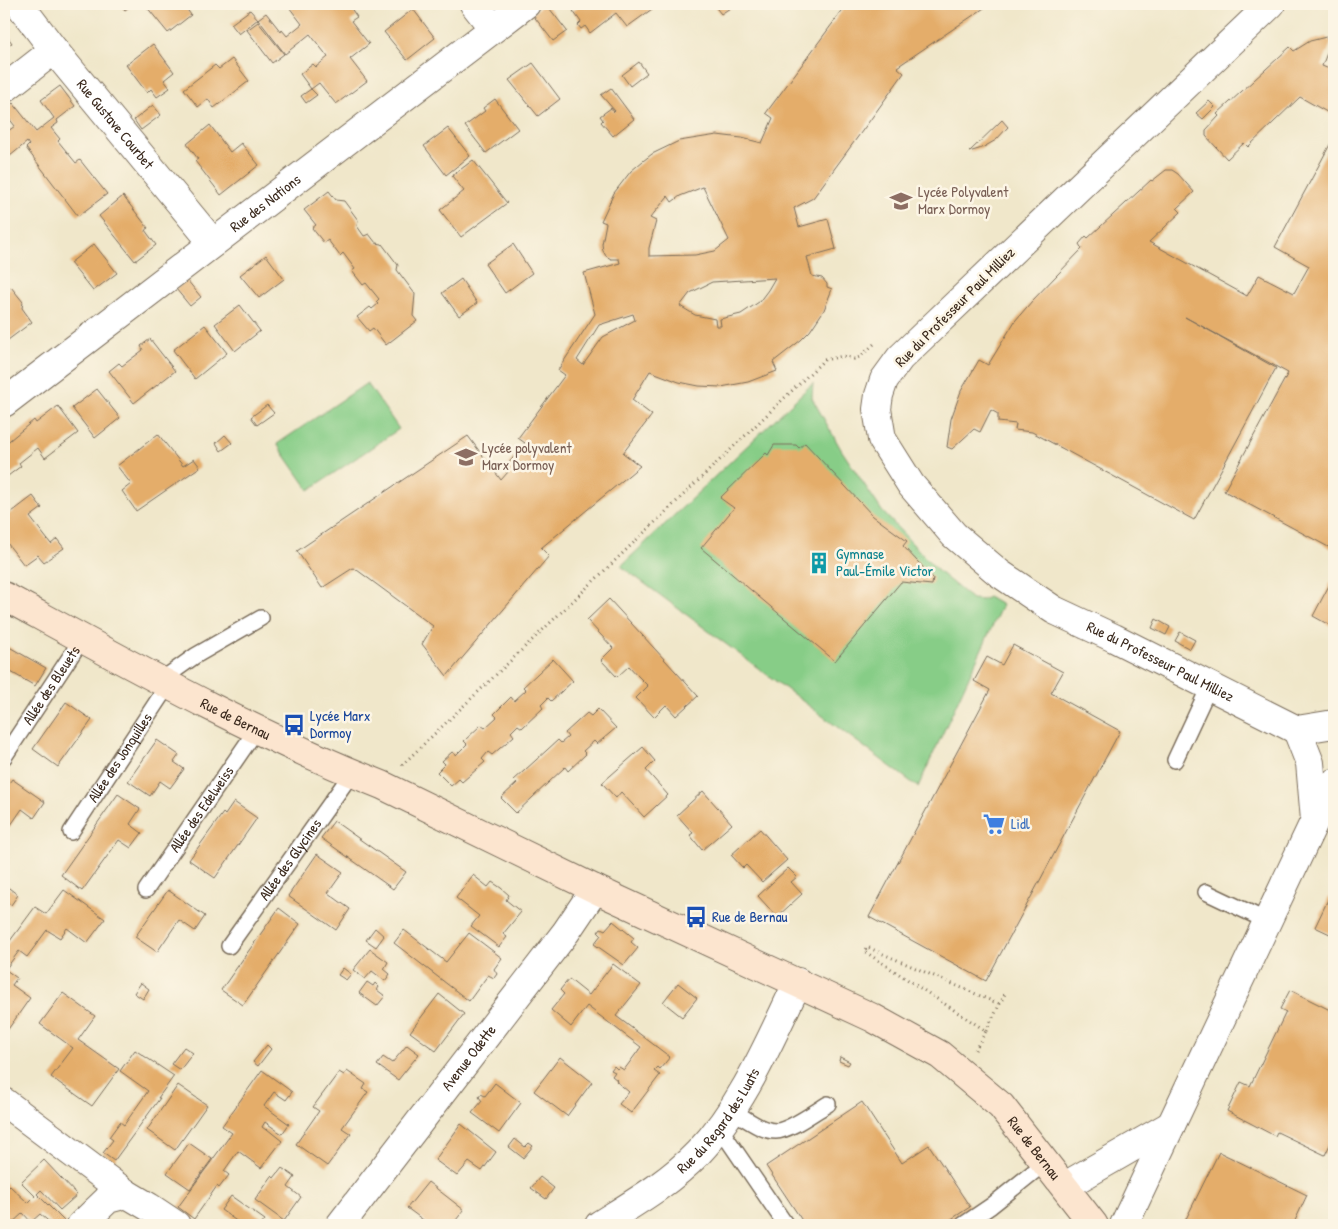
<svg xmlns="http://www.w3.org/2000/svg" width="1338" height="1229" viewBox="0 0 1338 1229" font-family="'Patrick Hand',sans-serif">
<style>
.green{fill:#87cd87;stroke:#617c52}
.building{fill:#e4ad6b;fill-rule:evenodd}
.lines{fill:none;stroke-linecap:round;stroke-linejoin:round}
.lane-casing{stroke:#7a6c5a;stroke-width:18}
.street-casing{stroke:#7a6c5a;stroke-width:30}
.secondary-casing{stroke:#7a6c5a;stroke-width:30}
.path{stroke:#7a6c5a;stroke-width:3;stroke-dasharray:1 4;stroke-linecap:butt}
.lane{stroke:#fff;stroke-width:15}
.street{stroke:#fff;stroke-width:28}
.secondary{stroke:#fce5cf;stroke-width:28}
.labels{text-anchor:middle;stroke-width:5;stroke-linejoin:round;paint-order:stroke}
.street-label{font-size:15px;fill:#3b2a1e;stroke:#fcf5e5}
.education-label{font-size:15px;fill:#785e54;stroke:#fcf5e5;text-anchor:start}
.culture-label{font-size:15px;fill:#0d838f;stroke:#fcf5e5;text-anchor:start}
.transit-label{font-size:15px;fill:#164399;stroke:#fcf5e5;text-anchor:start}
.shop-label{font-size:15px;fill:#366cbe;stroke:#fcf5e5;text-anchor:start}
</style>
<rect width="100%" height="100%" fill="#fcf5e5"/>
<filter id="ink" filterUnits="userSpaceOnUse"><feTurbulence type="fractalNoise" baseFrequency=".02" numOctaves="2"/><feDisplacementMap in="SourceGraphic" scale="10" xChannelSelector="R" yChannelSelector="G"/><feConvolveMatrix kernelMatrix="1 2 1 2 8 2 1 2 1" color-interpolation-filters="sRGB"/></filter>
<filter id="wash" filterUnits="userSpaceOnUse"><feTurbulence type="fractalNoise" baseFrequency=".0096" numOctaves="4" result="noise"/><feDisplacementMap in="SourceGraphic" scale="20" xChannelSelector="R" yChannelSelector="G"/><feGaussianBlur stdDeviation="1.12" result="paint"/><feColorMatrix in="noise" values="0 0 0 0 0 0 0 0 0 0 0 0 0 0 0 0 0 1.4 0 .05"/><feComposite in="paint" operator="in"/></filter>
<g filter="url(#wash)">
<rect width="100%" height="100%" fill="#f0e7ca"/>
<g class="green">
<polygon points="367,383 399,429 309,490 277,444"/>
<polygon points="813,383 812,398 842,451 882,511 938,571 972,599 982,600 988,597 1002,605 918,787 621,566"/>
</g>
<g id="blocks">
<g class="building">
<polygon points="119,4 133,4 125,10"/>
<polygon points="149,4 183,4 191,15 168,33 146,6"/>
<polygon points="294,4 329,4 333,8 339,4 342,4 345,7 348,4 357,17 351,21 369,44 350,59 367,81 336,104 319,83 311,89 300,74 313,64 316,67 328,57 310,34 285,54 258,19 239,34 231,24 250,10 258,19 266,13 281,32 282,30 287,36 302,24 289,7"/>
<polygon points="544,4 546,4 567,31 553,41 532,14"/>
<polygon points="583,4 659,4 627,27 616,13 590,33 585,26 581,29 578,25 581,22 573,11"/>
<polygon points="713,4 736,4 721,14"/>
<path d="M847 4H990L897 67 904 73 868 123 813 198 794 208 799 227 828 219 836 249 807 257 812 276 822 278 827 284V287L832 289 824 310 810 331 801 340 773 362 777 371 748 382 721 387 699 386 679 382 650 371 632 400 652 415 623 453 640 466 541 548 549 556 447 676 422 644 433 626 357 570 353 568 322 588 297 551 468 436 501 480 508 472 504 469 525 443 518 438 565 375 558 370 595 314 584 273 620 263 619 259H611L606 256 603 251 602 244 606 223 601 221 614 193 631 171 643 161 652 154 679 141 717 135 742 138 762 143 773 118 766 113ZM703 187 729 240 715 251 695 255 649 256V248L656 221 650 218 668 196 672 202 680 196ZM775 278 768 290 759 302 741 314 720 319 721 326H716L715 319 695 315 680 306 690 293 712 282ZM633 314 635 320 603 337 583 365 577 360 599 325Z"/>
<polygon points="413,9 435,38 407,60 384,32"/>
<polygon points="258,22 284,54 272,63 247,30"/>
<polygon points="4,32 12,43 4,49"/>
<polygon points="1326,37 1331,43 1322,66 1334,71 1334,116 1300,97 1248,147 1244,143 1227,159 1206,136 1206,130 1219,116 1217,114 1290,47 1294,51 1310,41"/>
<polygon points="153,44 174,72 164,80 170,88 157,97 151,89 147,93 126,65"/>
<polygon points="232,59 249,81 214,108 208,99 198,107 184,89 215,65 219,69"/>
<polygon points="639,62 647,73 630,86 622,75"/>
<polygon points="533,63 560,99 538,116 509,80"/>
<polygon points="60,86 75,106 57,120 58,123 51,128 60,139 58,141 76,163 80,160 107,194 78,216 26,148 29,145 27,142 4,161 4,134 15,126 4,112 4,110 13,103 36,132 54,118 41,100"/>
<polygon points="611,88 634,119 613,136 601,122 603,120 600,116 611,108 614,112 615,111 601,95"/>
<polygon points="311,89 317,95 306,103 301,96"/>
<polygon points="495,99 518,129 486,153 465,126 485,111 483,108"/>
<polygon points="1209,101 1215,107 1203,119 1196,113"/>
<polygon points="153,105 161,115 141,130 134,120"/>
<polygon points="1002,120 1008,127 996,140 982,148 969,152"/>
<polygon points="210,125 230,152 241,143 259,165 221,195 195,161 198,159 187,144"/>
<polygon points="448,128 470,156 446,175 424,146"/>
<polygon points="1334,137 1334,550 1224,491 1288,373 1185,317 1276,368 1194,520 1032,432 1015,430 1016,424 998,422 998,414 991,410 980,432 974,429 952,449 947,447 951,419 961,391 979,360 988,365 1015,321 1032,301 1082,249 1079,244 1086,236 1088,238 1151,180 1152,181 1166,170 1172,170 1178,174 1194,192 1177,208 1181,212 1149,242 1247,296 1259,275 1294,293 1309,266 1275,247"/>
<polygon points="473,160 507,203 461,237 440,210 464,191 452,176"/>
<polygon points="329,191 336,200 344,201 358,220 357,226 364,236 369,234 376,243 382,244 398,265 397,270 415,294 413,316 417,321 386,345 373,328 369,331 357,317 370,307 372,309 378,304 376,302 379,299 366,283 363,285 352,271 355,269 343,253 340,256 328,240 324,243 312,228 316,225 304,210"/>
<polygon points="123,196 148,228 145,230 156,245 135,261 99,216"/>
<polygon points="94,244 117,273 93,291 70,263"/>
<polygon points="513,244 532,273 505,293 485,264"/>
<polygon points="266,255 284,279 259,298 240,275"/>
<polygon points="461,279 477,303 459,316 442,293"/>
<polygon points="187,280 201,297 190,306 176,289"/>
<polygon points="11,287 23,302 22,308 32,322 4,343 4,293"/>
<polygon points="240,305 260,331 235,351 215,324"/>
<polygon points="205,325 227,353 195,379 173,350"/>
<polygon points="150,339 175,371 134,403 109,371 119,363 122,366 143,350 141,346"/>
<polygon points="97,389 120,418 95,438 72,408"/>
<polygon points="267,405 274,413 257,425 251,417"/>
<polygon points="58,406 78,433 45,458 38,448 19,463 21,466 4,479 4,445 34,420 36,423"/>
<polygon points="158,434 183,466 194,459 200,467 136,511 122,491 131,484 117,466"/>
<polygon points="225,435 232,443 221,451 216,443"/>
<polygon points="805,443 873,516 907,541 903,546 933,578 932,585 901,582 835,661 701,548 734,508 720,498 766,453 768,455 774,445 796,445 799,448"/>
<polygon points="33,496 42,508 30,517 51,544 57,539 64,548 44,562 38,555 24,565 4,539 4,518"/>
<polygon points="1334,576 1334,619 1331,626 1313,616"/>
<polygon points="609,599 698,696 676,716 666,705 654,717 636,698 648,686 638,676 629,666 617,677 601,660 613,648 587,620"/>
<polygon points="1156,619 1170,627 1166,635 1152,628"/>
<polygon points="1180,632 1195,640 1190,649 1175,641"/>
<polygon points="4,644 46,668 35,686 4,668"/>
<polygon points="1013,645 1063,672 1051,693 1120,731 986,981 869,917 990,690 974,681 987,657 1002,665"/>
<polygon points="553,659 573,681 551,701 548,698 541,705 543,708 522,728 518,725 511,732 514,736 492,755 488,752 482,759 485,762 462,782 459,779 451,786 437,772 445,764 442,761 452,752 456,755 467,744 464,741 481,725 485,728 497,717 494,714 511,697 514,701 526,690 523,687"/>
<polygon points="66,702 92,720 58,767 33,749"/>
<polygon points="598,709 616,728 597,744 594,741 583,751 586,754 568,771 565,767 516,813 501,798 517,783 514,780 558,740 561,743 568,737 565,733 587,713 591,716"/>
<polygon points="157,740 179,755 174,762 184,769 170,788 160,781 150,796 128,781"/>
<polygon points="643,747 655,761 646,770 668,795 644,817 621,792 616,798 602,783"/>
<polygon points="12,779 45,802 34,818 22,809 4,835 4,790"/>
<polygon points="703,791 732,824 702,850 690,835 693,833 677,815"/>
<polygon points="118,794 140,809 130,824 142,833 131,848 119,840 82,891 61,875"/>
<polygon points="234,802 257,818 215,878 189,860 223,813 225,815"/>
<polygon points="334,821 406,872 393,889 321,838"/>
<polygon points="760,829 787,860 762,882 746,865 743,868 731,855"/>
<polygon points="317,854 343,872 328,893 350,909 336,930 288,896"/>
<polygon points="4,859 9,862 4,870"/>
<polygon points="788,868 797,877 791,882 802,894 777,917 758,896"/>
<polygon points="473,875 488,887 492,882 501,888 509,895 506,900 521,912 503,934 507,937 499,947 471,926 479,916 456,898"/>
<polygon points="5,885 18,895 11,905 4,900"/>
<polygon points="1334,887 1334,936 1315,927"/>
<polygon points="64,890 105,919 87,943 67,928 60,938 47,930 27,957 19,951 5,970 4,969 4,949 35,907 46,914"/>
<polygon points="168,890 205,916 195,931 179,920 157,952 135,937"/>
<polygon points="279,908 300,924 243,1005 221,990"/>
<polygon points="613,921 634,938 631,942 638,948 624,965 594,944 601,935 598,932 601,928 605,930"/>
<polygon points="375,928 384,936 376,947 366,940"/>
<polygon points="404,930 446,962 469,933 502,958 494,969 497,974 494,978 488,975 469,1001 394,943"/>
<polygon points="370,949 388,962 384,969 390,974 385,981 372,971 365,979 353,970"/>
<polygon points="613,964 641,985 616,1016 670,1057 660,1069 658,1067 654,1071 660,1075 631,1113 619,1104 629,1092 616,1081 617,1080 612,1076 615,1072 611,1070 614,1066 617,1069 619,1067 624,1070 641,1047 587,1006 571,1027 551,1010 564,994 560,990 569,979 589,995"/>
<polygon points="343,968 351,974 346,980 338,975"/>
<polygon points="6,970 17,978 12,985 30,998 4,1035 4,972"/>
<polygon points="367,982 373,986 375,983 379,987 377,990 385,996 377,1006 359,993"/>
<polygon points="141,983 149,989 143,999 134,993"/>
<polygon points="678,983 697,998 682,1017 663,1002"/>
<polygon points="1290,990 1334,1012 1334,1136 1325,1155 1277,1132 1275,1136 1227,1111 1241,1082 1250,1086 1286,1012 1280,1009"/>
<polygon points="63,993 95,1016 78,1040 119,1069 92,1106 51,1077 73,1048 40,1024"/>
<polygon points="439,994 464,1014 436,1051 410,1032"/>
<polygon points="267,1045 271,1049 258,1066 253,1062"/>
<polygon points="407,1045 419,1054 398,1080 377,1065 383,1057 392,1063"/>
<polygon points="184,1047 193,1053 180,1070 171,1064"/>
<polygon points="135,1050 174,1076 158,1098 160,1098 114,1161 103,1153 113,1140 109,1137 120,1122 124,1125 148,1091 120,1071"/>
<polygon points="560,1057 592,1082 567,1116 534,1091"/>
<polygon points="840,1057 850,1062 848,1065 839,1061"/>
<polygon points="262,1070 292,1092 286,1100 274,1092 264,1106 289,1124 282,1134 265,1122 262,1127 266,1130 267,1129 282,1141 261,1168 238,1151 224,1171 229,1175 219,1188 217,1186 194,1219 178,1207 232,1133 222,1126"/>
<polygon points="347,1071 366,1084 363,1089 368,1092 342,1128 351,1134 327,1166 296,1144 319,1111 313,1107 339,1072 344,1075"/>
<polygon points="495,1083 521,1103 499,1133 472,1113 482,1101 479,1097 481,1094 485,1096"/>
<polygon points="178,1085 207,1105 175,1150 147,1130"/>
<polygon points="862,1102 902,1163 929,1145 970,1207 942,1225 805,1225 766,1166"/>
<polygon points="461,1124 496,1152 482,1171 469,1162 457,1176 435,1160"/>
<polygon points="515,1139 525,1147 529,1143 533,1146 523,1158 509,1147"/>
<polygon points="189,1143 212,1159 190,1189 167,1173"/>
<polygon points="1219,1152 1307,1195 1293,1225 1183,1225"/>
<polygon points="44,1160 77,1195 60,1210 41,1190 37,1194 66,1223 64,1225 53,1225 40,1214 31,1222 23,1213 10,1225 4,1225 4,1182 9,1187 10,1186 28,1203 35,1196 21,1182"/>
<polygon points="282,1168 295,1177 288,1187 301,1197 284,1221 255,1200 272,1176 274,1178"/>
<polygon points="540,1177 554,1188 546,1199 531,1188"/>
<polygon points="428,1182 464,1210 452,1225 430,1225 407,1208"/>
<polygon points="231,1196 265,1220 261,1225 242,1225 221,1210"/>
</g>
</g>
</g>
<g filter="url(#ink)">
<use href="#blocks" fill-opacity="0" stroke="#7a6c5a" stroke-width="1"/>
<g class="lines">
<g class="lane-casing">
<g id="lane">
<polyline points="160,681 195,656 261,618"/>
<path id="s1" d="M4 757 82 639"/>
<polyline points="1175,760 1209,687"/>
<path id="s2" d="M71 832 168 685"/>
<path id="s3" d="M146 890 257 729"/>
<polyline points="1206,892 1267,921"/>
<path id="s4" d="M229 946 352 773"/>
<path d="M731 1110C744 1117 760 1131 776 1131 789 1131 816 1111 828 1104"/>
<polyline points="719,1127 786,1225"/>
<polyline points="963,1225 991,1206 1046,1162"/>
</g>
</g>
<g class="street-casing">
<g id="street">
<path id="s5" d="M19 4 54 50 213 243"/>
<polyline points="474,4 493,28"/>
<path id="s6" d="M1271 4 900 358 884 380 879 395 877 409 882 439 911 485 954 535 999 573 1054 610 1114 638 1297 730 1334 724"/>
<polyline points="4,89 54,50"/>
<path id="s7" d="M4 403 526 4"/>
<polyline points="1297,730 1310,763 1315,820"/>
<polyline points="4,1102 127,1194 149,1207 176,1225"/>
<polyline points="1065,1186 1171,1125"/>
<polyline points="81,1225 108,1199 127,1194"/>
<path id="s8" d="M340 1225 566 932 595 889"/>
<path id="s9" d="M599 1225C634 1203 669 1183 698 1153 743 1106 770 1040 798 982"/>
<polyline points="1124,1225 1315,820 1334,783"/>
</g>
</g>
<g class="secondary-casing">
<g id="secondary">
<path id="s10" d="M4 596C127 663 251 733 382 785L595 889 873 1018 940 1055 1001 1106 1094 1225"/>
</g>
</g>
<g class="path">
<polyline points="402,765 824,360 843,356 854,359 860,357 874,344"/>
<polyline points="986,1031 1005,994"/>
<polyline points="975,1050 986,1031 864,951 867,947 999,1004"/>
</g>
<use href="#lane" class="lane"/>
<use href="#street" class="street"/>
<use href="#secondary" class="secondary"/>
</g>
</g>
<defs>
<g id="school-bare" transform="scale(1.725)"><path d="M0-5L7-2L0 1L-7-2ZM-4 1L0 2.5L4 1V4Q0 6-4 4Z" fill="#8d6e63" stroke="#fcf5e5" stroke-width="2.5" paint-order="stroke"/></g>
<g id="building-bare" transform="scale(1.725)"><path d="M-4-6H4V6H1V3H-1V6H-4ZM-2.5-4.3h1.7v1.8h-1.7ZM.8-4.3h1.7v1.8H.8ZM-2.5-1h1.7V.8h-1.7ZM.8-1h1.7V.8H.8Z" fill="#0f9aa8" stroke="#fcf5e5" stroke-width="2.5" paint-order="stroke"/></g>
<g id="bus-bare" transform="scale(1.725)"><path d="M-5-6H5V4H4V6H2V4H-2V6H-4V4H-5ZM-3.5-4V0h7V-4ZM-3.5 1.2v1.5H-2V1.2ZM2 1.2v1.5H3.5V1.2Z" fill="#1a4fb4" stroke="#fcf5e5" stroke-width="2.5" paint-order="stroke"/></g>
<g id="supermarket-bare" transform="scale(1.725)"><path d="M-6-5.5h2.5l.6 2H6L4.5 2H-2.5L-4.4-4H-6ZM-1.5 3.2a1.3 1.3 0 1 0 .1 0ZM3 3.2a1.3 1.3 0 1 0 .1 0Z" fill="#3f7fe0" stroke="#fcf5e5" stroke-width="2.5" paint-order="stroke"/></g>
</defs>
<g fill-rule="evenodd">
<use href="#school-bare" x="901" y="201"/>
<use href="#school-bare" x="466" y="457"/>
<use href="#building-bare" x="819" y="563"/>
<use href="#bus-bare" x="294" y="725"/>
<use href="#supermarket-bare" x="994" y="824"/>
<use href="#bus-bare" x="696" y="917"/>
</g>
<g class="labels">
<g class="street-label">
<text dy="5" stroke="none"><textPath href="#s5" startOffset="154">Rue Gustave Courbet</textPath></text>
<text dy="5" stroke="none"><textPath href="#s7" startOffset="329">Rue des Nations</textPath></text>
<text transform="translate(955 307) rotate(-45)" y="5">Rue du Professeur Paul Milliez</text>
<text dy="5" stroke="none"><textPath href="#s6" startOffset="964">Rue du Professeur Paul Milliez</textPath></text>
<text dy="5" stroke="none"><textPath href="#s1" startOffset="86">Allée des Bleuets</textPath></text>
<text dy="5" stroke="none"><textPath href="#s10" startOffset="262">Rue de Bernau</textPath></text>
<text dy="5" stroke="none"><textPath href="#s2" startOffset="89">Allée des Jonquilles</textPath></text>
<text dy="5" stroke="none"><textPath href="#s3" startOffset="98">Allée des Edelweiss</textPath></text>
<text dy="5" stroke="none"><textPath href="#s4" startOffset="106">Allée des Glycines</textPath></text>
<text dy="5" stroke="none"><textPath href="#s8" startOffset="211">Avenue Odette</textPath></text>
<text dy="5" stroke="none"><textPath href="#s9" startOffset="161">Rue du Regard des Luats</textPath></text>
<text dy="5" stroke="none"><textPath href="#s10" startOffset="1176">Rue de Bernau</textPath></text>
</g>
<g class="education-label">
<text x="918" y="197">Lycée Polyvalent<tspan x="918" dy="17">Marx Dormoy</tspan></text>
<text x="482" y="453">Lycée polyvalent<tspan x="482" dy="17">Marx Dormoy</tspan></text>
</g>
<g class="culture-label">
<text x="836" y="559">Gymnase<tspan x="836" dy="17">Paul-Émile Victor</tspan></text>
</g>
<g class="transit-label">
<text x="310" y="721">Lycée Marx<tspan x="310" dy="17">Dormoy</tspan></text>
<text x="712" y="922">Rue de Bernau</text>
</g>
<g class="shop-label">
<text x="1011" y="829">Lidl</text>
</g>
</g>
<rect width="1338" height="1229" fill="none" stroke="#fcf5e5" stroke-width="20"/>
</svg>
